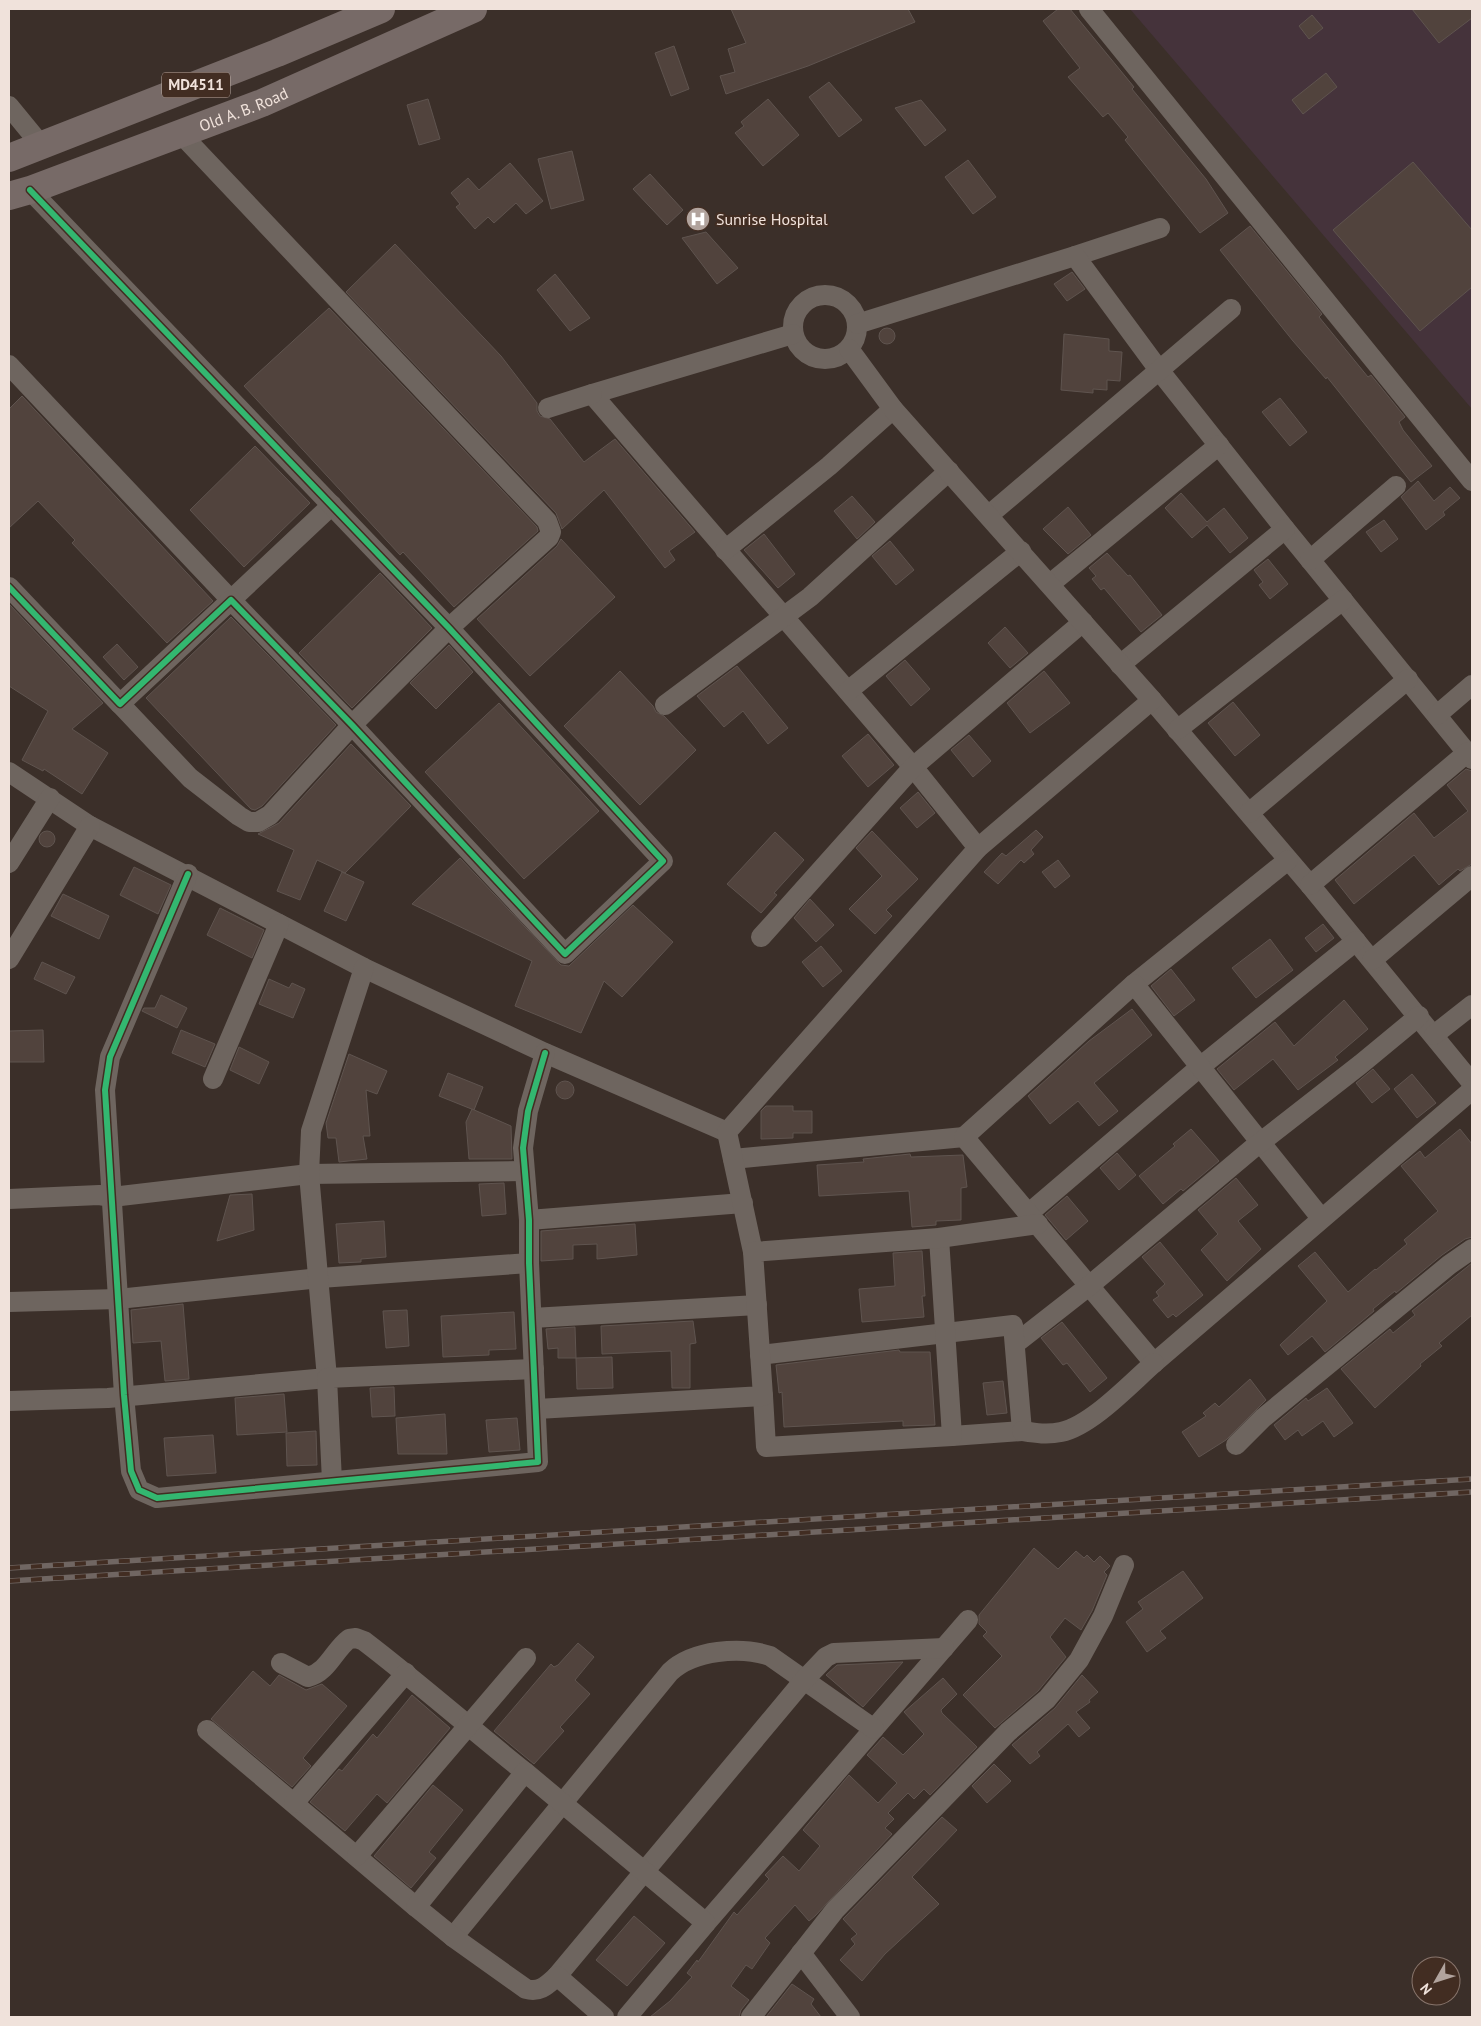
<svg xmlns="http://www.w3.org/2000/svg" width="1481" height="2026" viewBox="0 0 1481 2026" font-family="'PT Sans',sans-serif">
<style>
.industrial{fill:#45333b}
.building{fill:#51433d;stroke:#5f544f}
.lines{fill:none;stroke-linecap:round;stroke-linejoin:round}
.street{stroke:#6e655f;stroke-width:20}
.primary{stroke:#776a67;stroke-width:28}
.rail-casing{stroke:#706662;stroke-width:5.5}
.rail{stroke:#422d22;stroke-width:4;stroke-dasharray:11;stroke-linecap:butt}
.cycleway-casing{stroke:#422d22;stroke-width:9}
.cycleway{stroke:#33b770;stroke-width:6}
.labels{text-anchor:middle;stroke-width:4;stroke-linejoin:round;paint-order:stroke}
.shield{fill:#422d22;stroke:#bcaca4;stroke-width:1}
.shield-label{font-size:15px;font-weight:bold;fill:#f0e2db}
.street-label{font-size:16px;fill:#f0e2db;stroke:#422d22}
.poi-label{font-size:16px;fill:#f0e2db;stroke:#422d22;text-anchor:start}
</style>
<rect width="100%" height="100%" fill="#3b2f29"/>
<polygon class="industrial" points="1130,9 1472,9 1472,409"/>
<g class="building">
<polygon points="731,9 908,9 915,22 808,66 726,94 720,76 735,72 728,49 746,43"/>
<polygon points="1058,9 1070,9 1134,87 1132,89 1206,179 1228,213 1200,233 1125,140 1128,137 1108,113 1103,117 1068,77 1080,68 1043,21"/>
<polygon points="1412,9 1472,9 1472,18 1439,43"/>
<polygon points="1312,15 1323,28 1309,39 1299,26"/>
<polygon points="674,46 689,89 671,96 655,53"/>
<polygon points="1326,73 1337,87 1303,114 1292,100"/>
<polygon points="829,82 862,120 839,137 809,97"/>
<polygon points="428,99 440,139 419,145 407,105"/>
<polygon points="768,99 799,135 763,166 735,133 744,126 741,122"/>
<polygon points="921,100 946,130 925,146 895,108"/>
<polygon points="572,151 584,200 551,209 538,159"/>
<polygon points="968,160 996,197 973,214 945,177"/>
<polygon points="1413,162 1472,230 1472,287 1420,331 1333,230"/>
<polygon points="510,163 543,201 526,214 516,203 494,223 488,217 475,229 456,207 460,204 451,193 468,178 479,190"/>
<polygon points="650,174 683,210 667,225 633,189"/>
<polygon points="1250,226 1322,314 1319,317 1368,377 1371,375 1405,417 1399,422 1403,430 1432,466 1411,482 1327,377 1326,379 1293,341 1220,250"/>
<polygon points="706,232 738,268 717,284 682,238"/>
<polygon points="395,244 501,356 537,403 537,411 540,416 550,419 584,462 615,439 695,532 669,551 675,560 665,568 604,490 562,529 556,513 346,292"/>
<polygon points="1072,272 1085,289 1067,301 1054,284"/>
<polygon points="555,274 590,318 570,331 537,290"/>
<polygon points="329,308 537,527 538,531 454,607 403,552 400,555 244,386"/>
<circle cx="887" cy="336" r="8"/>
<polygon points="1064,334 1109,339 1109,351 1122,352 1120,381 1107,380 1107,390 1093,389 1093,393 1061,390"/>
<polygon points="22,396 213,601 167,643 72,543 75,540 38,501 9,528 9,409"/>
<polygon points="1280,398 1307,432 1290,446 1262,412"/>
<polygon points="255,446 310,503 244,567 190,510"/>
<polygon points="1418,481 1434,501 1450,487 1460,498 1443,512 1445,515 1426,530 1401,497"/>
<polygon points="1181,493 1207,522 1224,508 1248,538 1230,553 1207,525 1192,538 1165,508"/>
<polygon points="852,496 875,522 857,539 834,511"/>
<polygon points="1068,507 1091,535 1068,554 1043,529"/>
<polygon points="1384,520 1398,539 1381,552 1366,532"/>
<polygon points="764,534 795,574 778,588 744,550"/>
<polygon points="561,539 615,597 530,676 477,619 557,546"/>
<polygon points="890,541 914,570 896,585 872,556"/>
<polygon points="1107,553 1128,576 1130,575 1162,615 1141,632 1104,588 1101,590 1092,579 1096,576 1089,568"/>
<polygon points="1268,559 1288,584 1270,599 1259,585 1263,582 1254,570"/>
<polygon points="380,573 432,628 352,708 299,653"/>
<polygon points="9,604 103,703 72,729 108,753 82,794 44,769 43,771 22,760 48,711 9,686"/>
<polygon points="231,617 336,725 262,806 255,810 251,809 146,698"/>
<polygon points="1005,627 1028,653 1010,668 988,643"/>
<polygon points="117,644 138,667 124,680 103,657"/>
<polygon points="449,645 473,672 436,709 410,683"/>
<polygon points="905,660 930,689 911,706 886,676"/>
<polygon points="737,666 788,728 768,744 743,711 724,727 697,696"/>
<polygon points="620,671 653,706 656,712 664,716 696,750 640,805 564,726"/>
<polygon points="1044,671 1070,703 1030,733 1007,703"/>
<polygon points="1233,702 1260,735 1235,756 1208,723"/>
<polygon points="499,703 599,811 524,879 425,772"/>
<polygon points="868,734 894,765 868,787 842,756"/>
<polygon points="969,735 991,761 973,777 951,750"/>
<polygon points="351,744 411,806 345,873 317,860 300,900 277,891 294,850 258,834 279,823"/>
<polygon points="1466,769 1472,771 1472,864 1460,871 1458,869 1439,885 1414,855 1354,904 1335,880 1414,813 1434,838 1468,811 1447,785"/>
<polygon points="918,792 935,813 917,828 900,808"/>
<polygon points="1036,830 1043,837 1031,850 1034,854 1024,863 1021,860 998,884 984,872 1002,853 1006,856"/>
<circle cx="47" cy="839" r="8"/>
<polygon points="872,831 918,879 886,910 892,916 875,934 849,909 882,876 856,848"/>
<polygon points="775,832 804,860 774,893 777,895 761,913 727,884"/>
<polygon points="460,858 561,965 569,966 633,905 673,942 622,997 604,981 581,1033 515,1006 532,961 412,904"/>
<polygon points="1058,860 1070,876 1055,888 1042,872"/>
<polygon points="134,867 171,885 158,914 120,895"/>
<polygon points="342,872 364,882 346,921 324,911"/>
<polygon points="63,894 109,916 99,939 51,916"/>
<polygon points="810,899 834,925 816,942 794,918"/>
<polygon points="220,908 264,930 252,958 207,935"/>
<polygon points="1323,924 1334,938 1316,952 1305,938"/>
<polygon points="1270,939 1293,970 1256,998 1232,968"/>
<polygon points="821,946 842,971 823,987 802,962"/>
<polygon points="42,962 75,977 66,994 34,979"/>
<polygon points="1171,969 1195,1000 1174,1016 1151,986"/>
<polygon points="269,979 289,988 292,983 305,989 293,1018 259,1004"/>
<polygon points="161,995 187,1008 177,1028 142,1011 144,1008 155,1008"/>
<polygon points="1344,1000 1368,1029 1335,1057 1338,1060 1298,1090 1273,1059 1234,1090 1217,1069 1275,1022 1294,1046"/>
<polygon points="1132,1009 1152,1035 1094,1083 1118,1111 1099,1126 1078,1101 1050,1124 1028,1096 1089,1041"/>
<polygon points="43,1030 44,1062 9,1062 9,1031"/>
<polygon points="181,1030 215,1044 205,1067 172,1053"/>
<polygon points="239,1047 269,1062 259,1084 230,1070"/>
<polygon points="349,1054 387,1071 377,1094 366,1090 370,1136 363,1136 367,1159 339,1162 336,1138 328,1138 326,1123"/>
<polygon points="1373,1069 1390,1089 1372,1103 1356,1083"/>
<polygon points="448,1073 483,1087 474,1110 439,1096"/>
<polygon points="1412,1074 1436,1103 1417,1118 1394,1089"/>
<circle cx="565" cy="1090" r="9"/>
<polygon points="766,1106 793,1106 793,1111 812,1111 812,1133 793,1133 793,1138 761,1139 761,1111"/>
<polygon points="472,1109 511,1126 512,1159 469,1159 466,1122"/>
<polygon points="1191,1129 1219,1161 1183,1191 1181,1189 1163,1204 1139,1176 1175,1146 1173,1144"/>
<polygon points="1460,1129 1472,1144 1472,1237 1465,1239 1442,1255 1396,1293 1395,1291 1373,1309 1374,1311 1325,1352 1312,1336 1288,1355 1280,1345 1327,1301 1298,1266 1315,1252 1348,1292 1375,1269 1376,1270 1407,1244 1404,1240 1438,1211 1401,1166 1420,1151 1425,1158"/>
<polygon points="1117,1153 1136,1175 1119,1190 1100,1168"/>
<polygon points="910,1154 911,1157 963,1155 967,1187 961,1188 961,1220 936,1221 936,1225 912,1227 909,1191 819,1196 817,1165 864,1162 863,1159"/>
<polygon points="1236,1178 1258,1205 1238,1221 1261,1249 1227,1281 1201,1250 1218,1234 1198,1210"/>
<polygon points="504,1183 506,1214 482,1216 479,1184"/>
<polygon points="252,1194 254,1230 217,1241 230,1195"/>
<polygon points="1067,1196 1088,1221 1066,1240 1045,1215"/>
<polygon points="384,1221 386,1257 361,1259 361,1262 339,1263 336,1224"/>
<polygon points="635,1224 637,1255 597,1259 597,1244 573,1245 573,1259 541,1261 541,1231"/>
<polygon points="1160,1242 1203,1295 1176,1317 1173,1314 1168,1318 1153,1300 1159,1296 1156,1292 1165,1284 1142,1257"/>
<polygon points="922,1251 925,1296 922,1296 924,1317 862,1322 859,1289 895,1286 893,1253"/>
<polygon points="1472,1263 1472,1315 1439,1343 1442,1346 1420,1364 1421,1366 1375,1408 1341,1369 1390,1329 1393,1333 1415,1315 1412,1311"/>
<polygon points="183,1304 189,1379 165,1381 161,1341 133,1343 131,1310"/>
<polygon points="407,1310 409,1346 386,1348 383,1311"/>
<polygon points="514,1312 516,1349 489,1350 489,1355 443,1357 441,1316"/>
<polygon points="693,1321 696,1343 690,1344 690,1388 672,1388 671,1351 602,1354 601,1326"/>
<polygon points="1062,1322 1107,1378 1090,1392 1067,1363 1063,1365 1041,1338"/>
<polygon points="575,1327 576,1358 558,1358 558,1348 548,1349 546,1329"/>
<polygon points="899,1350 900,1352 930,1352 935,1425 903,1426 903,1421 784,1427 782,1392 779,1393 776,1365"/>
<polygon points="612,1357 613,1388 577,1389 576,1358"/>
<polygon points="1250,1379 1266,1400 1226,1440 1199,1457 1182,1432 1206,1416 1203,1413 1215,1403 1219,1407"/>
<polygon points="1003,1381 1007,1413 987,1415 983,1383"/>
<polygon points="394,1387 395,1416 372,1417 370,1388"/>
<polygon points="1327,1388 1353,1423 1334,1437 1323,1421 1302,1436 1298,1430 1285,1440 1274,1425 1306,1398 1308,1401"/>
<polygon points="284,1394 287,1432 237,1435 235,1398"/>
<polygon points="445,1414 447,1454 398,1454 396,1418"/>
<polygon points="517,1418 520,1450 489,1452 486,1420"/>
<polygon points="316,1431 317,1465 287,1466 286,1433"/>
<polygon points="213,1435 216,1473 167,1476 164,1438"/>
<polygon points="1034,1548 1058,1569 1076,1551 1084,1558 1087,1555 1094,1562 1100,1556 1110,1566 1104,1572 1107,1575 1092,1611 1081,1630 1065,1618 1050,1637 1066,1657 1038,1691 995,1728 963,1695 1002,1656 983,1636 987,1632 979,1624 979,1615"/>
<polygon points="1183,1571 1203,1598 1160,1631 1166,1638 1147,1652 1126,1622 1143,1609 1138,1602"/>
<polygon points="578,1643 594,1657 575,1680 590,1694 560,1727 564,1731 534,1764 494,1731 551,1664 554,1667 558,1665"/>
<polygon points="903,1662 863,1707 826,1675 837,1665"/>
<polygon points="253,1671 270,1686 279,1675 306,1690 322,1684 347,1706 303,1758 311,1766 292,1787 211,1719"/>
<polygon points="1082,1675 1098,1692 1089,1700 1090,1702 1076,1712 1090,1728 1079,1737 1068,1724 1037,1752 1040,1756 1030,1764 1012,1745 1055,1708"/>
<polygon points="943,1678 957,1694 941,1710 942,1713 977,1747 930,1795 924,1789 914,1799 908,1793 888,1813 894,1819 885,1828 892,1834 815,1916 809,1921 795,1905 765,1938 770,1943 752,1969 746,1965 731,1986 749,2000 741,2010 739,2017 650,2017 670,2001 692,1977 687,1973 697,1960 698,1962 734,1912 737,1915 769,1879 765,1875 783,1856 799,1871 820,1846 803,1830 849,1775 878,1803 897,1783 867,1755 883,1737 903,1755 924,1734 904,1712"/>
<polygon points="412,1695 450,1728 387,1803 377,1794 345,1831 310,1802 339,1769 342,1771 373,1734 377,1738"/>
<polygon points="994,1764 1011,1781 987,1803 972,1786"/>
<polygon points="433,1785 463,1810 429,1852 436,1858 411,1888 374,1856"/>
<polygon points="942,1817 957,1830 912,1877 939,1904 885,1954 862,1981 840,1960 855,1944 851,1939 857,1934 843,1919"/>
<polygon points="634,1916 665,1943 627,1986 596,1960"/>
<polygon points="792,1984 814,1999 811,2004 821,2017 766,2017"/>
</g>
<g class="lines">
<g class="street">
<polyline points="1089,9 1472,481"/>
<polyline points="9,106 41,145"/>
<polyline points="1075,256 1160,228"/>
<circle cx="825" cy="327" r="32"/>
<polyline points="857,324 1075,256 1159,370 1285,529 1472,759"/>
<polyline points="793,334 592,394 913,767 978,848"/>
<polyline points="9,365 231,600 332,505"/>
<polyline points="548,408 592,394"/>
<polyline points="989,515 1231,309"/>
<polyline points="725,550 829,466 893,409"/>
<polyline points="1310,560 1396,486"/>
<polyline points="1050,584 1219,445"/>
<polyline points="9,587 120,704 231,600 352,725 565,954 663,861 449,628 30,190"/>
<polyline points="1120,665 1285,529"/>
<polyline points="848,691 1021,551"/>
<polyline points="1152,700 1310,885 1472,1083"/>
<polyline points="120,704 190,778 239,816 249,822 258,822 270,815 352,725 449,628 549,537 551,532 547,521 181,134"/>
<polyline points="665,705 810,597 949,471"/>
<polyline points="1437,715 1472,685"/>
<polyline points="1177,730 1343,600"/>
<polyline points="9,772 90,826 364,968 545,1053 727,1132"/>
<polyline points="1249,813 1408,679"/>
<polyline points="9,863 50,798"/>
<polyline points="188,874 110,1057 105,1090 124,1395 131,1471 139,1490 157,1498 538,1462 529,1263 529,1220 523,1148 528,1111 545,1053"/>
<polyline points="1310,885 1468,752"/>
<polyline points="761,937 913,767 1083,622"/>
<polyline points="9,959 90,826"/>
<polyline points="1372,960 1472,876"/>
<polyline points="1134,984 1288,860"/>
<polyline points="1434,1035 1472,1005"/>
<polyline points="213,1079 279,924"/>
<polyline points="733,1159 964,1137"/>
<polyline points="9,1199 99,1195 112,1197 309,1174 524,1171"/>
<polyline points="1029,1213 1200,1067 1356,941"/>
<polyline points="1321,1218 1134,984 964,1137 1154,1363 1472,1090"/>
<polyline points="529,1220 743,1203"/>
<polyline points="753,1252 727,1132 978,848 1152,700 893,409 849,349"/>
<polyline points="9,1302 118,1299 320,1278 529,1263"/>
<polyline points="532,1318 757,1305"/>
<polyline points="1015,1344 1089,1286 1252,1149 1361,1064 1419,1016"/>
<polyline points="760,1355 1013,1325 1022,1431 952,1436"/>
<polyline points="763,1396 766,1447 952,1436 939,1238"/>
<polyline points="9,1401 108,1398 327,1378 309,1174 311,1131 364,968"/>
<polyline points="537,1409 763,1396 753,1252 939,1238 1038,1224"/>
<path d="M1022 1431C1035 1433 1047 1435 1061 1432 1091 1426 1130 1384 1154 1363"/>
<polyline points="1236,1445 1263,1418 1449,1265 1472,1249"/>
<polyline points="332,1481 327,1378 534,1369"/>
<path d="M281 1663 308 1677C328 1672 334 1650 349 1639L356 1638 364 1641C419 1683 471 1729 525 1772"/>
<polyline points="207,1730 416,1907"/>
<polyline points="294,1803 406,1673"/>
<polyline points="357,1856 526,1658"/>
<polyline points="706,1923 968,1620"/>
<path d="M453 1937 670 1672C693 1650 741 1646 770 1656L874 1729"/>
<polyline points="801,1953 850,2017"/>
<polyline points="557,1976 805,1679 826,1657 834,1653 944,1648"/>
<path d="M604 2017 557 1976C547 1985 540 1993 526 1989L453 1937 416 1907 525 1772 706 1923 627 2017"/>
<polyline points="751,2017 835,1910 1008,1732 1047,1699 1079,1660 1103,1616 1124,1565"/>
</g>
<g class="primary">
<polyline points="9,158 277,53 381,9"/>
<path id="s1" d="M9 196 30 190 262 103 473 9"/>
</g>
<g class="rail-casing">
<g id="rail">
<polyline points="9,1568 1472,1479"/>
<polyline points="9,1581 1472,1492"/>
</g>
</g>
<use href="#rail" class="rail"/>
<g class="cycleway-casing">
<g id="cycleway">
<polyline points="9,587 120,704 231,600 352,725 565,954 663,861 449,628 30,190"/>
<polyline points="188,874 110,1057 105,1090 124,1395 131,1471 139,1490 157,1498 538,1462 529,1263 529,1220 523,1148 528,1111 545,1053"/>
</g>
</g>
<use href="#cycleway" class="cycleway"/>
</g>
<defs>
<g id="hospital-disc" transform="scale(1.25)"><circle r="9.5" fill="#b1a39d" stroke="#422d22"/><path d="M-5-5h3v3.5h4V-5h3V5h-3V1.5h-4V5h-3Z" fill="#fff"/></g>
</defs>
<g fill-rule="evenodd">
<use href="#hospital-disc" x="698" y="219"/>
</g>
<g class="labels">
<rect class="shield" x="162" y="72.5" width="68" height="25" rx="4"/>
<g class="shield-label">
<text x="196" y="90">MD4511</text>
</g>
<g class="street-label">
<text dy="6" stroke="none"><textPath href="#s1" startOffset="250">Old A. B. Road</textPath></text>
</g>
<g class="poi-label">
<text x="716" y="225">Sunrise Hospital</text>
</g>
</g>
<rect width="1481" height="2026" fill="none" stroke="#f0e2db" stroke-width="20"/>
<g transform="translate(1436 1981) rotate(231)"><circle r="24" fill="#422d22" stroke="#88756c"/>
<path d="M0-4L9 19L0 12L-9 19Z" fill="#b1a39d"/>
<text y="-8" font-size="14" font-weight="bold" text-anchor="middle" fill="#f0e2db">N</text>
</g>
</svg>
